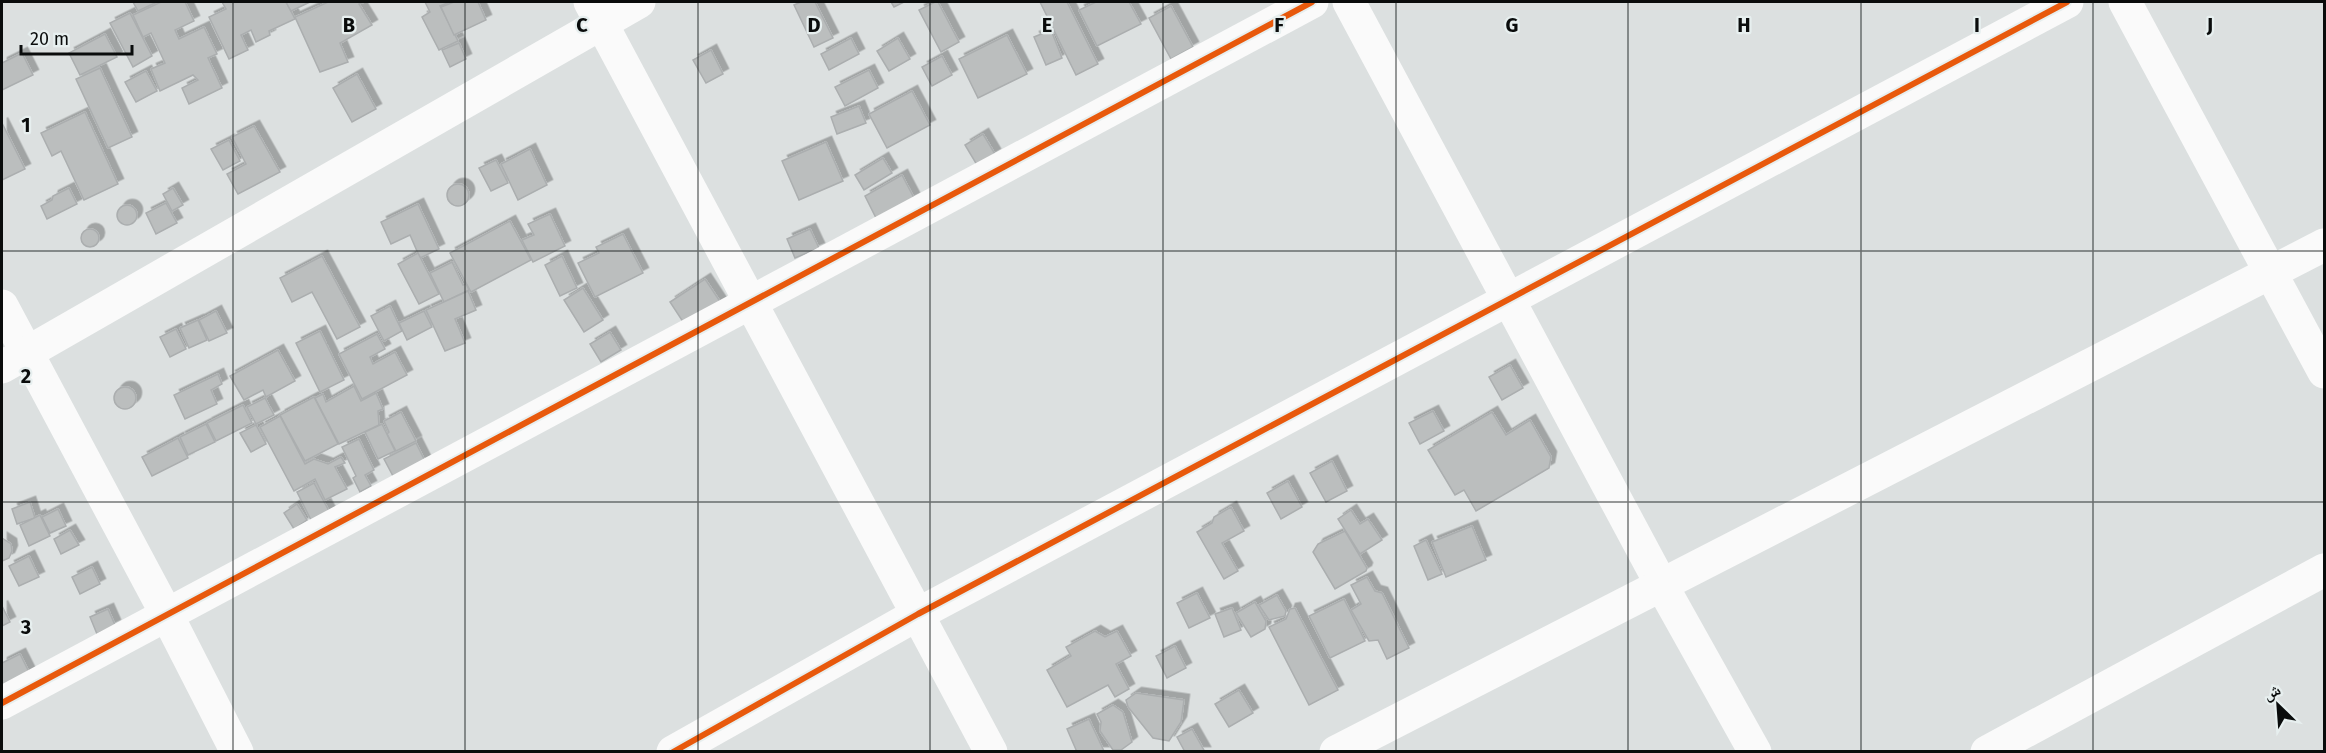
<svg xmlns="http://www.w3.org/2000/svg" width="2326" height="753" viewBox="0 0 2326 753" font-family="'Fira Sans','Noto Naskh Arabic',sans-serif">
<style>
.building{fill:#bbbebe;stroke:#abaeaf;stroke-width:1.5;filter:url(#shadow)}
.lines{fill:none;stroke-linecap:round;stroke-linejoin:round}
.minor{stroke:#fafafa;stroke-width:33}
.cycleway-casing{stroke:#e7efef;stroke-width:10}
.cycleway{stroke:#e8590c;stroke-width:6}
.grid{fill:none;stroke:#0a0c0c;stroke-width:1.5;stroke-opacity:0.55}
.grid-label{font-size:20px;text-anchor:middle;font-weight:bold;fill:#0a0c0c;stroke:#e7efef;stroke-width:4.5;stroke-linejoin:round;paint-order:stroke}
</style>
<defs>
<filter id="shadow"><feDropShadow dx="5.5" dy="-5.5" stdDeviation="0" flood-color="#0004"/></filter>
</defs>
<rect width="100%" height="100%" fill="#dce0e0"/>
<g class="building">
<polygon points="133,2 157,2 138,11"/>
<polygon points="161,2 185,2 194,21 175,30 179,39 204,27 217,54 208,58 222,88 189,104 182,88 198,80 193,75 160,91 151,69 165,63 151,33 143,37 133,15"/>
<polygon points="222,2 286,2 295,19 269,31 270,35 256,42 251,30 241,35 248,50 229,59 209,17 226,9"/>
<polygon points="286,2 310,2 291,11"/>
<polygon points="328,2 364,2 359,4 372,25 340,43 348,62 320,72 295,17"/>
<polygon points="425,2 450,2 440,6 458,41 439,50 422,17 430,12"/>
<polygon points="454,2 478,2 486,20 454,35 441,7"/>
<polygon points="801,2 815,2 833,38 814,47 794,5"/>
<polygon points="891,2 904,2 894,7"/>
<polygon points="935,2 938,2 959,42 941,52 919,10"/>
<polygon points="1040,2 1067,2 1098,64 1076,75"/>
<polygon points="1096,2 1129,2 1141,24 1097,46 1079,10"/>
<polygon points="1171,6 1193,47 1171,59 1149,18"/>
<polygon points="130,13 152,56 133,67 110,23"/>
<polygon points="1051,30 1062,58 1046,65 1034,37"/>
<polygon points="105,34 117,57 80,75 69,53"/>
<polygon points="1007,35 1027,74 978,98 959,59"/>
<polygon points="851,38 859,54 829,70 821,54"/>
<polygon points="898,38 910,59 889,71 877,51"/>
<polygon points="459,43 466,59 450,67 442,50"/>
<polygon points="711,50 723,74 706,83 693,60"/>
<polygon points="22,53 33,75 2,90 2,63"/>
<polygon points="942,56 952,75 932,86 922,67"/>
<polygon points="100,68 132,137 108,148 76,79"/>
<polygon points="869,70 878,88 845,106 835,87"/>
<polygon points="146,71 157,91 136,102 125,82"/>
<polygon points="357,74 376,109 352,122 333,88"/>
<polygon points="912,91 930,125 887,148 869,114"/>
<polygon points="859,106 866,123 837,134 831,117"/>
<polygon points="85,112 118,184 84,200 61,151 52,156 41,133"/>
<polygon points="2,123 25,169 2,180"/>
<polygon points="254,126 280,172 238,194 227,174 246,164 232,137"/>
<polygon points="983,134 995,154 977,165 965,145"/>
<polygon points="229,140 240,161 223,170 211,149"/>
<polygon points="826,142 843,181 799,200 782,161"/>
<polygon points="530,149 547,185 518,200 501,164"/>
<polygon points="883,158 892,173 864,190 855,175"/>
<polygon points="496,160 508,183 491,191 479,168"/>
<polygon points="902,175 914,198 876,218 865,196"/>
<circle cx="458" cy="195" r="11"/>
<polygon points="69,188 77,204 47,219 41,206 52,200 53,196"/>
<polygon points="173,188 183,205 172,211 163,194"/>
<polygon points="166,203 177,223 156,234 146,213"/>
<polygon points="418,204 439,249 420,258 410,235 391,244 381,222"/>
<circle cx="127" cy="215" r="10"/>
<polygon points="550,214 565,246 533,262 522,240 534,235 528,224"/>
<polygon points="510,221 531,260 471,292 450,253"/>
<circle cx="90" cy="238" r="9"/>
<polygon points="810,229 819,248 795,258 787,239"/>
<polygon points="623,234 643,273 595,297 578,263 599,253 596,247"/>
<polygon points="418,253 439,294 419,304 398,264"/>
<polygon points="322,256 360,327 337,339 312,292 292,302 280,278"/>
<polygon points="562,256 577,288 560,296 545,265"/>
<polygon points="452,262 463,285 466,284 469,290 444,302 430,273"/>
<polygon points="705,279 721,303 687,328 670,302"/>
<polygon points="583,288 603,320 584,332 564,300"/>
<polygon points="468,291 476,310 455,319 465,343 445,351 426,310"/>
<polygon points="390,306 402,331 384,341 371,316"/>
<polygon points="216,311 227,333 209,341 199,320"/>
<polygon points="424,311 432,327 407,340 399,323"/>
<polygon points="198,320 207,340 189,348 180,328"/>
<polygon points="176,329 186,349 170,357 160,337"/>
<polygon points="320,331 344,380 320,392 296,343"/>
<polygon points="610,332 621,350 601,362 590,344"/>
<polygon points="377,334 385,349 370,357 373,364 395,352 407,375 362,399 339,354"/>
<polygon points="278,350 295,381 266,397 263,390 244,400 230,376"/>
<polygon points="1510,365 1523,388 1502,400 1489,377"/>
<polygon points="218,374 222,384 211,390 217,404 185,419 174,395"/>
<polygon points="354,386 361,401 376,393 383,409 378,411 379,425 339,444 315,398 323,394 326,402"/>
<circle cx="125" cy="398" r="11"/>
<polygon points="314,397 338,444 305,461 280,415"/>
<polygon points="265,398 274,415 256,424 247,407"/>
<polygon points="243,405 252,423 216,441 207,423"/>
<polygon points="1433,411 1444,431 1420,444 1409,423"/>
<polygon points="401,412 416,441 396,451 387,434 389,432 384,421"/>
<polygon points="1492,412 1506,435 1530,420 1551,457 1549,468 1476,511 1464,490 1455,495 1428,450"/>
<polygon points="280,416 305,464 314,459 328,464 341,457 345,463 335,467 347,489 325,500 315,479 294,491 260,427"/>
<polygon points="206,424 215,442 188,455 180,437"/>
<polygon points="382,424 395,451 378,459 365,432"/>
<polygon points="256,425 266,444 251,452 240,433"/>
<polygon points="178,438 188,458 152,476 142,457"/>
<polygon points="359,439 374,470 365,475 371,486 360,492 353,478 356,476 342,447"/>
<polygon points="416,443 425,461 393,476 384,459"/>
<polygon points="1332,461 1347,491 1326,502 1310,473"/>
<polygon points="1288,481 1302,507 1281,519 1267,493"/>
<polygon points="314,483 330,513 312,522 297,492"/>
<polygon points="30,502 35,518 17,524 12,509"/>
<polygon points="297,504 307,520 294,529 284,513"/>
<polygon points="1231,507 1244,531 1222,543 1238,571 1224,579 1197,532 1212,523 1214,517"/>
<polygon points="58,509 66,526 50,533 42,517"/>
<polygon points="1351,510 1360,524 1368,519 1382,540 1360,554 1338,519"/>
<polygon points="40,515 50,536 29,546 20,525"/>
<polygon points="1472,526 1486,560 1446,577 1432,542"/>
<polygon points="70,530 79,545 61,554 54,539"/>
<polygon points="1345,531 1367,568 1366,571 1335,589 1313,552 1318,544"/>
<polygon points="2,538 11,544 12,551 9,558 2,561"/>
<polygon points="1426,540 1442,574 1428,580 1414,546"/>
<polygon points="29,556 39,577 19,586 9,566"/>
<polygon points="92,567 100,584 80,594 72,577"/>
<polygon points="1367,577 1375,591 1382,593 1409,648 1387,659 1378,640 1369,641 1351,610 1361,604 1351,585"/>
<polygon points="1197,593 1210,618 1189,628 1177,603"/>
<polygon points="1277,595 1286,611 1285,616 1269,620 1259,605"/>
<polygon points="1344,599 1365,641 1330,658 1309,616"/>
<polygon points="1255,602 1266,621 1265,629 1251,637 1236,613"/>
<polygon points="2,606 10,622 2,626"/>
<polygon points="1232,608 1241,630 1224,637 1215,614"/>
<polygon points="1295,608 1338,690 1309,705 1269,627 1286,619 1290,609"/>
<polygon points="108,609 115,625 97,634 90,617"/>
<polygon points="1095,631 1105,637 1117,631 1131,656 1116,664 1129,689 1115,697 1108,685 1067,707 1047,670 1071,656 1066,647"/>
<polygon points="1175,646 1186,668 1167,678 1156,656"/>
<polygon points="20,654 31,676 2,690 2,663"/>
<polygon points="1239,690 1253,713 1229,727 1215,704"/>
<polygon points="1136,693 1184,700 1181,722 1169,741 1153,738 1128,707 1126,700"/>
<polygon points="1113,705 1123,712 1132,742 1121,750 1113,750 1100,731 1101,722 1097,714"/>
<polygon points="1089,719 1104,751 1105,752 1077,752 1067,729"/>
<polygon points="1192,729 1205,752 1185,752 1177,737"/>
</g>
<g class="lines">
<g class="minor">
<polyline points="590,2 991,752"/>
<polyline points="1349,2 1661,584 1755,752"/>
<polyline points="2125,2 2324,372"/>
<polyline points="2,306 167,615 237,752"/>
<polyline points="2,367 639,2"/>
<polyline points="2,703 1312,2"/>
<polyline points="673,752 918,614 2067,2"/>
<polyline points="1336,752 2324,245"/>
<polyline points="1987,752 2324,570"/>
</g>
<g class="cycleway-casing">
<g id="cycleway">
<polyline points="2,703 1312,2"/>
<polyline points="673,752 918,614 2067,2"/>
</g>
</g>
<use href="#cycleway" class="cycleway"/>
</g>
<path class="grid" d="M233 2V752M465 2V752M698 2V752M930 2V752M1163 2V752M1396 2V752M1628 2V752M1861 2V752M2093 2V752M2 251H2324M2 502H2324"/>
<g class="grid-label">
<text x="349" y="32">B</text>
<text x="582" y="32">C</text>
<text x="814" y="32">D</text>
<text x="1047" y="32">E</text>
<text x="1279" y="32">F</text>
<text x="1512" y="32">G</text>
<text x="1744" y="32">H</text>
<text x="1977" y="32">I</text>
<text x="2210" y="32">J</text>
<text x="26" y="132">1</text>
<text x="26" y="383">2</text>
<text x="26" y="634">3</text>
</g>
<rect width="2326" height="753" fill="none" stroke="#0a0c0c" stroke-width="6"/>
<g transform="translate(2278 705) rotate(335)" stroke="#e7efef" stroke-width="4.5" paint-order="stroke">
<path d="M0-4.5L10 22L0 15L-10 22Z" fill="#0a0c0c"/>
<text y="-9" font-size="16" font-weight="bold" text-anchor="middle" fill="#0a0c0c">ش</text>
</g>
<path d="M21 45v9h111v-9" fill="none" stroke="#0a0c0c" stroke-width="3"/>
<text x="30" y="45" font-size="18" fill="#0a0c0c" stroke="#e7efef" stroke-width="4.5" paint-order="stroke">20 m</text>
</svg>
